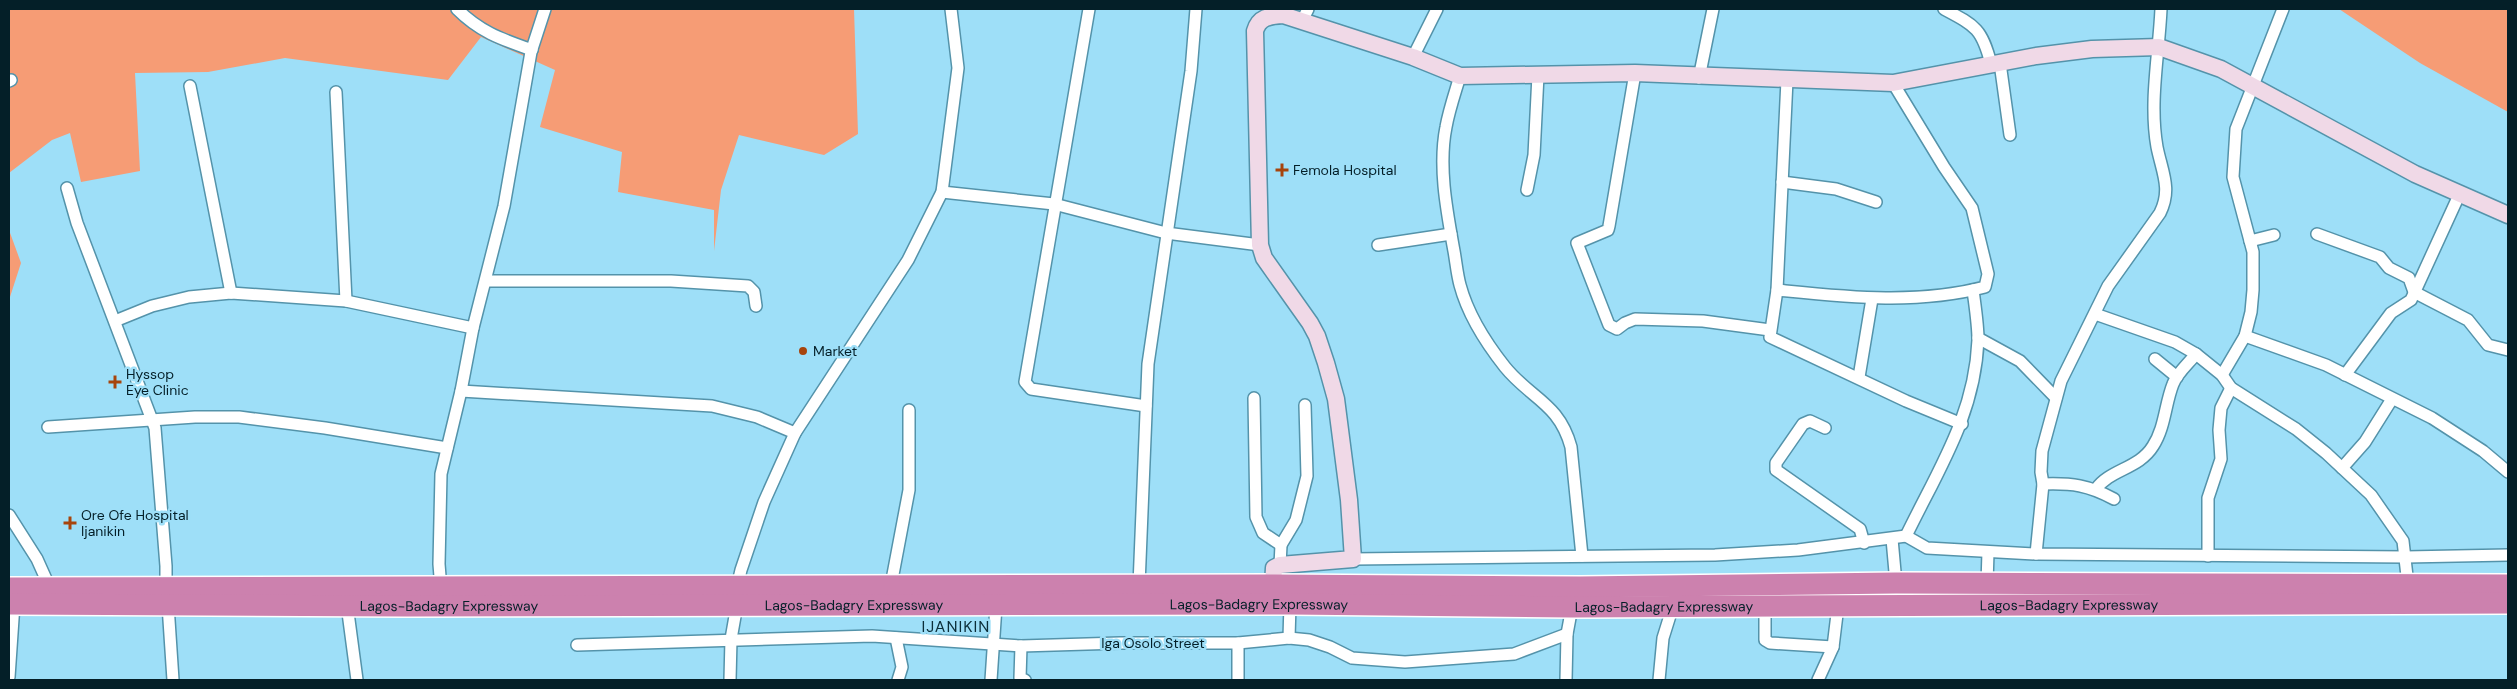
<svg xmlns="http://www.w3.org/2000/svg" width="2517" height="689" viewBox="0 0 2517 689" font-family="'DM Sans',sans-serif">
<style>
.green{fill:#f69c75}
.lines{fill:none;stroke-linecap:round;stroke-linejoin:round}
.street-casing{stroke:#5493aa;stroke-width:14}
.secondary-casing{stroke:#5493aa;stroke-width:19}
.highway-casing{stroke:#fff;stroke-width:24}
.street{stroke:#fff;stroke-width:11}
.secondary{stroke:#f0d9e7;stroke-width:16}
.highway{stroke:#cc81ae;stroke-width:21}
.poi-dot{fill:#a7440c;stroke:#9edff8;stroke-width:2}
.labels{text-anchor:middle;stroke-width:5;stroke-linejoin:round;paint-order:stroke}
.poi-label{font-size:14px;fill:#041f28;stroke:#9edff8;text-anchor:start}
.street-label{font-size:14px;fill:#041f28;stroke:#9edff8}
.quarter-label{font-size:16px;letter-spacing:1px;fill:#0b2e39;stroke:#9edff8}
</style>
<rect width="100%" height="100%" fill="#9edff8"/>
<g class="green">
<polygon points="9,9 854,9 858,134 824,155 739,135 721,190 714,251 714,210 618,192 622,152 540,127 555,70 481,37 448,80 285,58 208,72 135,73 140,171 81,182 70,133 52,140 9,173"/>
<polygon points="2339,9 2508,9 2508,112 2420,63"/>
<polygon points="9,230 21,263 9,300"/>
</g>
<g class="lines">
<g class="street-casing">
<g id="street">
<path d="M457 9C480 32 501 39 532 50"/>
<polyline points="1089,9 1025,382 1031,389 1146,406"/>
<path d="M1944 9C1976 26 1982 29 1991 64"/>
<polyline points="1302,21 1308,9"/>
<polyline points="1413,57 1437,9"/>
<polyline points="2000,63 2010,135"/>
<polyline points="1635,73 1609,226 1608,230 1577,243 1609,325 1617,329 1625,323 1635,319 1703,321 1770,330"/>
<path d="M1460 76C1455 93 1449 110 1446 127 1438 167 1447 212 1454 251 1456 262 1457 274 1460 285 1468 315 1486 343 1505 367 1531 399 1559 403 1571 447L1582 556"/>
<polyline points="1699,78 1713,9"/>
<polyline points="1787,80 1777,290 1770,337 1906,401 1962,424"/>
<polyline points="9,81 11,80"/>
<polyline points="190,86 231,293"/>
<polyline points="336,92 346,301"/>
<polyline points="1782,182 1836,189 1876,202"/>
<polyline points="67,188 77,223 155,428 166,566 166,589"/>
<polyline points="1527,190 1534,155 1538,75"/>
<polyline points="942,192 1054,204 1166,233 1260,245"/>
<polyline points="2317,234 2380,257 2389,268 2409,278 2414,292 2468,320 2488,345 2508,350"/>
<polyline points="2250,241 2274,235"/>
<polyline points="1378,245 1451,234"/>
<polyline points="486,281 671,281 748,286 754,292 756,306"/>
<path d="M1777 290C1847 297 1916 305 1985 287L1988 274 1972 208 1944 167 1893 83"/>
<polyline points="2095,314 2175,342 2196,354 2222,375 2231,388 2296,429 2326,453 2371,495 2403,541 2408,585"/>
<polyline points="115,321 152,306 189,297 231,293 346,301 473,328"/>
<polyline points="2245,336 2326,365 2432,418 2483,451 2508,472"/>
<polyline points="1978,338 2020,361 2056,398"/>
<polyline points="2155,359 2177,377"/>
<polyline points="2222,375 2245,336 2251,312 2253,290 2253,252 2233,177 2236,129 2283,9"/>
<polyline points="2345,375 2391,313 2411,300 2460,193"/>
<polyline points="1859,377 1872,299"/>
<polyline points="461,391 712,406 757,417 795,433"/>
<polyline points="1254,398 1256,517 1263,533 1281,545"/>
<polyline points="48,427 195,417 239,417 325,428 447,448"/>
<polyline points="1825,428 1810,421 1803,424 1776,463 1776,470 1860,529 1864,543"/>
<polyline points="2342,468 2365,442 2392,399"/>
<path d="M2043 484C2072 483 2088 485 2114 499"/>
<path d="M2096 489C2110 469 2139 469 2153 446 2165 428 2165 404 2173 384 2177 373 2189 363 2196 354"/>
<polyline points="9,515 37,559 50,588"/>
<path d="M1906 536C1938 470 1975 415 1978 340 1978 324 1975 306 1973 290"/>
<polyline points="1892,539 1896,583"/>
<path d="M2036 554 2043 484 2041 472 2042 451 2061 381 2108 286 2160 213C2172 189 2162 172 2157 147 2149 102 2159 54 2161 9"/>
<polyline points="2208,556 2208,498 2221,459 2219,430 2221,408 2231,388"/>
<polyline points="1353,559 1715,555 1798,550 1906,536 1927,548 2036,554 2406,557 2508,555"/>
<polyline points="1280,565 1281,545 1296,520 1307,476 1305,405"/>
<polyline points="1987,584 1988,552"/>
<polyline points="891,585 909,490 909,410"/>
<polyline points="1139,585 1148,364 1191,71 1196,9"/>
<polyline points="737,587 741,570 764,502 795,433 908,260 942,192 958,68 951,9"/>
<polyline points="441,589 439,564 441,474 461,391 473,328 504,206 531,52 545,9"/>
<polyline points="168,605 173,680"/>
<polyline points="347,605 357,680"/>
<polyline points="1765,605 1765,640 1770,643 1833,647 1838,606"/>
<polyline points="896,638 902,667 898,680"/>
<polyline points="1289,638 1290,604"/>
<polyline points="1238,643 1238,680"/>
<polyline points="577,645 872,636 1021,646 1120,643 1238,643 1289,638 1309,640 1330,647 1352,658 1405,662 1514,654 1567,634"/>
<polyline points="1021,646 1020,678 1025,680"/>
<polyline points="9,677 14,604"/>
<polyline points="730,680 731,639 737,605"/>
<polyline points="991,680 996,606"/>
<polyline points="1566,680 1567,634 1572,607"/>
<polyline points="1659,680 1663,638 1673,606"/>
<polyline points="1818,680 1833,647"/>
</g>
</g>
<g class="secondary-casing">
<path id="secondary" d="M1273 585 1274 568 1280 565 1353 559 1349 500 1336 399 1326 363 1317 336 1310 323 1264 258 1260 245 1255 31C1259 17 1269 16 1283 15L1413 57 1460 76 1635 73 1893 83 2036 56 2092 49 2159 47 2221 69 2415 174 2508 215"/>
</g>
<g class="highway-casing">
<g id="highway">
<polyline points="9,588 1273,585 1580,587 1896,583 2508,585"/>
<path id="s1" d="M9 604 407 606 1290 604 1572 607 2508 603"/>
</g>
</g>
<use href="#street" class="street"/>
<use href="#secondary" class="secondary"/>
<use href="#highway" class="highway"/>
</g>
<g class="poi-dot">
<path d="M1279.5 162.5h5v5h5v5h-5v5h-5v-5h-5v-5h5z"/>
<circle cx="803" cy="351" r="5"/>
<path d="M112.5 374.5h5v5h5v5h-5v5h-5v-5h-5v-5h5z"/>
<path d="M67.5 515.5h5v5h5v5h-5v5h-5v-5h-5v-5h5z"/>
</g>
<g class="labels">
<g class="poi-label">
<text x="1293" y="175">Femola Hospital</text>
<text x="813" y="356">Market</text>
<text x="126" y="379">Hyssop<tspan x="126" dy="16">Eye Clinic</tspan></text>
<text x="81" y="520">Ore Ofe Hospital<tspan x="81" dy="16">Ijanikin</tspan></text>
</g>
<g class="street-label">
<text dy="5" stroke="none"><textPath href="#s1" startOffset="2060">Lagos-Badagry Expressway</textPath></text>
<text dy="5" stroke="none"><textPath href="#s1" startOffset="440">Lagos-Badagry Expressway</textPath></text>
<text dy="5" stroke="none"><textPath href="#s1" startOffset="845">Lagos-Badagry Expressway</textPath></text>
<text dy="5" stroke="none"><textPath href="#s1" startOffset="1250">Lagos-Badagry Expressway</textPath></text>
<text dy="5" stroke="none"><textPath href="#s1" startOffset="1655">Lagos-Badagry Expressway</textPath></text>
<text x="1153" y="648">Iga Osolo Street</text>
</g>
<g class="quarter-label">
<text x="956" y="632">IJANIKIN</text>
</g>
</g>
<rect width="2517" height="689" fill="none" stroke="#041f28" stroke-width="20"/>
</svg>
